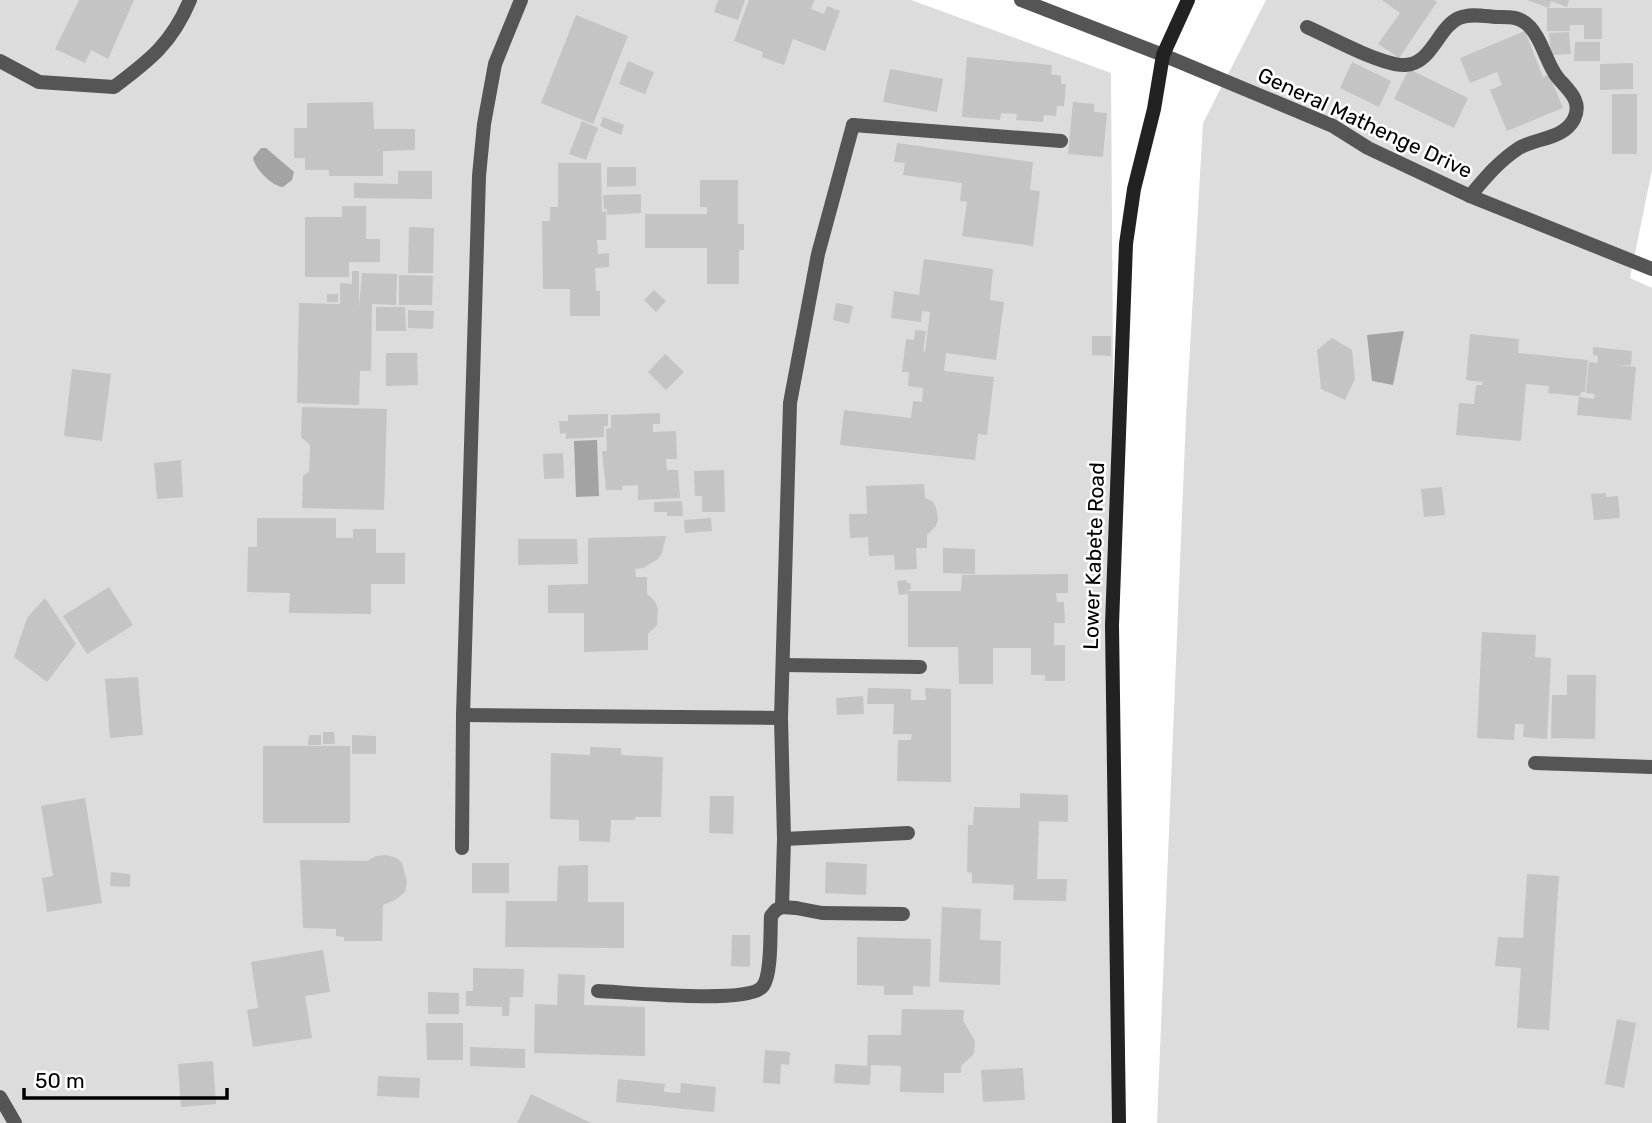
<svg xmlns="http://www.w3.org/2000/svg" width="1652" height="1123" viewBox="0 0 1652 1123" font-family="Rubik,sans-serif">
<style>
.green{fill:#dcdcdc}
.water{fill:#a3a3a3}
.building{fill:#c4c4c4}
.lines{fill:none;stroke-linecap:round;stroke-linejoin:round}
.lane{stroke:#555;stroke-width:14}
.street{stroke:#555;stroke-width:14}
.secondary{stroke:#222;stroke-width:14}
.labels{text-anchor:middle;stroke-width:5;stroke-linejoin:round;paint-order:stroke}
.street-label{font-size:21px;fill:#000;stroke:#fff}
</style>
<rect width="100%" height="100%" fill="#fff"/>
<g class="green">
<polygon points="0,0 911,0 1111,73 1118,1123 0,1123"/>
<polygon points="1266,0 1652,0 1652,170 1630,278 1652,288 1652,1123 1157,1123 1186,417 1203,123"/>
</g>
<g class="water">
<path d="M261 148H266L294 172 292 180 283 187C272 186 255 169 253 158Z"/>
<polygon points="1404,331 1393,385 1372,381 1367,335"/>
<polygon points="597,440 599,496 576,497 574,441"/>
</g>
<g class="building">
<polygon points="79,0 134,0 108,59 91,50 85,63 55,49"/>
<polygon points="718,0 745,0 738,20 714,12"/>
<polygon points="749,0 814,0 811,9 824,14 827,6 840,11 825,51 793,39 784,65 762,57 763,52 734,41"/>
<polygon points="1382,0 1434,0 1437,2 1399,58 1378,44 1400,13"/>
<polygon points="1527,0 1569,0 1567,7 1551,1 1549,8"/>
<polygon points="1547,8 1602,8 1602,39 1584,39 1584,25 1570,25 1570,31 1547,31"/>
<polygon points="576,15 628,36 593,124 541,103"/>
<polygon points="1525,31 1543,77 1549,74 1563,108 1507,131 1490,90 1502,85 1497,72 1470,83 1460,58"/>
<polygon points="1569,32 1571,54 1551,55 1549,33"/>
<polygon points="1575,42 1600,42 1600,61 1574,61"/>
<polygon points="967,57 1052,65 1051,74 1061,76 1061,84 1066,84 1064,106 1057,106 1056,116 1044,115 1043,122 1016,120 1017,114 1001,113 1000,120 962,117"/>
<polygon points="628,61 654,72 645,94 619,84"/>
<polygon points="1352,62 1391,81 1379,107 1340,88"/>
<polygon points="1633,63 1633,89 1600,90 1600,64"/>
<polygon points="890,69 943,79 937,112 883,102"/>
<polygon points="1409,69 1468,98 1454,128 1394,99"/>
<rect x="1612" y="94" width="25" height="60"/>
<polygon points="373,102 374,129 415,129 415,150 383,151 383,176 329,176 329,170 305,170 305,158 294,158 294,128 307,128 307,103"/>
<polygon points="1073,102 1094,104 1094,112 1107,113 1103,157 1068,154"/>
<polygon points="603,117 624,125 621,135 600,126"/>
<polygon points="582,121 598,128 586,160 569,154"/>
<polygon points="897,143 1033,162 1030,190 1040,191 1033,246 962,236 967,202 960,201 962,183 903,175 905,163 894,162"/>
<polygon points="558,163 601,163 602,212 606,211 606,240 597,240 598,254 609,253 609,267 595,268 596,291 600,291 600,316 570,316 570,289 543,289 542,221 550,221 550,207 558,207"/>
<polygon points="607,167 636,167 636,186 607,187"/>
<polygon points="398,171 432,171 432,199 354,198 354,183 398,184"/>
<polygon points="700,180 738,180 738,224 744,224 744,250 739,250 739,284 707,284 707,248 645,248 645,214 707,214 707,207 700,207"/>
<polygon points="641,194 641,213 607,215 607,209 604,209 603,195"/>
<polygon points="342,206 366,206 366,239 380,239 380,262 349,262 349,277 305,277 305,217 342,217"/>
<polygon points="409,227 434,228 433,273 408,273"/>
<polygon points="924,259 993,269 990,300 1004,302 996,360 946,353 944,371 994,377 987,435 978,434 975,460 840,445 844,410 911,418 913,401 922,402 923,388 908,386 909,372 902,372 906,339 914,340 915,330 926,331 923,351 925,352 930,312 922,311 921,322 891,318 894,291 919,295"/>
<polygon points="352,271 359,271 359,307 362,273 397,274 396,305 372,304 371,371 360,371 359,405 297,403 299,303 340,304 340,283 352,284"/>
<polygon points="399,275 433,276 432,305 399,305"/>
<polygon points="654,290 666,301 656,312 644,300"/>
<rect x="327" y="294" width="11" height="8"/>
<polygon points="836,303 853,306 849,324 833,320"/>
<polygon points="376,307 405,307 406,331 376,331"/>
<polygon points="408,310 434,311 433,329 408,328"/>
<polygon points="1470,334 1519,339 1518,353 1588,360 1585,392 1581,392 1580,396 1548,393 1549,386 1526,384 1521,441 1456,435 1459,403 1474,404 1476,385 1482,385 1483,382 1466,380"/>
<polygon points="1092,336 1111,336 1111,356 1092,355"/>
<polygon points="1332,338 1352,350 1355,379 1345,400 1321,389 1317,350"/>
<polygon points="1593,347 1632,351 1631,365 1620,365 1636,367 1631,420 1577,415 1579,397 1594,399 1595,394 1586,393 1589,362 1597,363 1598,356 1593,355"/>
<polygon points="386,353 417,353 418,385 386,386"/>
<polygon points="665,354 684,372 666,390 648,372"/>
<polygon points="72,369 111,374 102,441 64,436"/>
<polygon points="302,407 387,409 384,510 302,508 303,476 309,472 310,445 301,437"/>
<polygon points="660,413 660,424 653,424 653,432 676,431 677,459 666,459 667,470 678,470 680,498 638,500 638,485 622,486 622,490 606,490 602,451 607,451 606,429 611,428 611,415"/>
<polygon points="608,414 608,426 604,426 604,437 566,439 566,433 560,434 559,421 568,421 568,415"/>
<polygon points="563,453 564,478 544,479 543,454"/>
<polygon points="181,460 183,497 157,499 154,463"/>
<polygon points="724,470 725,512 702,512 702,496 695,496 694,471"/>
<polygon points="924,484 925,498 932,501 936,507 938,519 936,526 927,535 927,548 916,548 917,569 895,570 894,555 869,556 868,537 850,538 849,514 867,514 866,486"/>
<polygon points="1442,487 1445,515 1424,517 1421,489"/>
<polygon points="1606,493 1606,497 1618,496 1620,518 1594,520 1591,494"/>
<polygon points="682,501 683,516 667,516 667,512 654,512 654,502"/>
<polygon points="257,518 336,518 336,538 353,538 353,529 376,529 376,553 405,553 405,584 371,584 371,614 289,613 290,593 247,592 248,547 257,547"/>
<polygon points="711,518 712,531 685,533 684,520"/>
<polygon points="666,536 662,553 658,559 643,568 635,569 636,577 647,577 647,594 655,601 658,609 657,625 648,634 648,650 584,652 584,613 548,613 548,585 588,584 588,538"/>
<polygon points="518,539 577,539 578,564 518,565"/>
<polygon points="943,548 975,549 975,574 943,573"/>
<polygon points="1068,574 1068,593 1056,593 1057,602 1064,602 1065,623 1054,623 1054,645 1065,645 1065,681 1045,681 1045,675 1031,675 1031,648 993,648 993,684 959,684 958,647 908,647 908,594 899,595 897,581 906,580 907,583 910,583 911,589 907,591 961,591 962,575"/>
<polygon points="109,587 133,625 87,654 63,616"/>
<polygon points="45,598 76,644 47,682 14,657 27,618"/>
<polygon points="1482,632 1536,635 1535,657 1551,658 1547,739 1523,737 1524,724 1515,724 1514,740 1477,738"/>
<polygon points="1567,675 1596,675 1595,739 1551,738 1552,695 1567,695"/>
<polygon points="138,677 143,735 110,738 105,679"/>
<polygon points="868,688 911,689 911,700 926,700 925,688 951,689 951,782 897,781 898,740 911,740 912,734 893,734 894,704 867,704"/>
<polygon points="863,696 864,714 837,715 836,698"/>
<polygon points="323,732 334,732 335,744 323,744"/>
<polygon points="309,735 321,735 321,745 308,745"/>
<polygon points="352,735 376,736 376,754 352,754"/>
<rect x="263" y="746" width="87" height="77"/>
<polygon points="590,747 621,748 621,755 663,757 661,817 635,817 635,820 611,820 610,842 579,841 579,820 550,819 551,753 590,755"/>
<polygon points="1020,793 1068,795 1068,822 1039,821 1037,879 1067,879 1066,901 1013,900 1014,885 972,883 972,873 967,872 968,825 973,825 974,807 1020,808"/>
<polygon points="710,796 734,796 733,834 709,833"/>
<polygon points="85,798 102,903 47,912 42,878 53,876 41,806"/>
<polygon points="386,855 397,858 402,863 407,882 405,892 395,900 383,905 382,941 344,941 344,937 336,936 336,929 303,928 300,860 367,861 376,856"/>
<polygon points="826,862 867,864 866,895 825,893"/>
<rect x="472" y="863" width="37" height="30"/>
<polygon points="588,865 588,902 624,902 624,948 505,947 506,901 557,901 558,866"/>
<polygon points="111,872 130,874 130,887 110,886"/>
<polygon points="1527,874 1559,876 1549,1030 1517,1028 1521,968 1495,966 1498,937 1523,938"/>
<polygon points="942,907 981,909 980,940 1001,941 1000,985 939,982"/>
<polygon points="732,935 750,935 750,967 731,966"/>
<polygon points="857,937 931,939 930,987 913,986 913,995 884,995 884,986 857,985"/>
<polygon points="323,950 330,992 305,996 312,1038 253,1047 247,1010 258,1008 251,962"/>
<polygon points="473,968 524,969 523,997 510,997 509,1016 502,1016 502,1007 466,1006 466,991 473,991"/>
<polygon points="558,974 585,975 584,1005 645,1007 645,1056 534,1053 535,1004 557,1005"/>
<polygon points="428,992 459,993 459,1014 428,1014"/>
<polygon points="902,1009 964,1010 963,1021 975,1041 974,1054 961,1066 961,1073 944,1073 944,1093 900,1092 901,1066 871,1065 870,1085 834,1083 835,1064 867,1066 868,1035 901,1035"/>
<polygon points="1617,1019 1636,1023 1624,1088 1605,1084"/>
<polygon points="426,1023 463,1023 463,1060 427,1060"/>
<polygon points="470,1047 525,1049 525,1068 470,1066"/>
<polygon points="765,1050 790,1052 789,1065 781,1064 780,1084 763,1083"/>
<polygon points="213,1061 216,1104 181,1107 178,1064"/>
<polygon points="1023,1068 1025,1100 983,1102 981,1070"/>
<polygon points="378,1076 420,1078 419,1098 377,1096"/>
<polygon points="618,1079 665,1084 664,1092 680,1093 681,1083 716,1087 714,1112 616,1102"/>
<polygon points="531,1094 591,1123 517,1123"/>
</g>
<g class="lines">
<g class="lane">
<path d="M1307 27C1330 37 1382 66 1405 65 1432 64 1438 27 1459 18 1470 13 1484 16 1496 17 1509 17 1520 16 1530 27 1543 41 1546 63 1558 78 1568 90 1583 101 1574 119 1564 139 1536 138 1519 148 1499 161 1485 178 1470 196"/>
<polyline points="853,125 1061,141"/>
<polyline points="783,665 920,667"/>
<polyline points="1535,763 1652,767"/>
<polyline points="784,839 908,833"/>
<polyline points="796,908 822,913 903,914"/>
<path d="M598 991C625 992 750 1005 763 986 772 974 770 932 771 916L776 910 782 907"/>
</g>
<g class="street">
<polyline points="1021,0 1163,55 1333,126 1368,148 1470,196 1652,269"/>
<path d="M0 61 39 82 114 87C150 60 172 43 190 0"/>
<polyline points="463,715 781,718"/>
<polyline points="462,848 463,715 479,176 484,124 495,64 521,0"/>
<polyline points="796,908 782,907 784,839 781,718 790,403 818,254 853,125"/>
<polyline points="0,1097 15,1123"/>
</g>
<polyline class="secondary" points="1119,1123 1112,625 1126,244 1134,189 1154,109 1163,55 1188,0"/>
</g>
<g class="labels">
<g class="street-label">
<text transform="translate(1365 123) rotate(25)" y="7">General Mathenge Drive</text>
<text transform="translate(1094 556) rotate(-88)" y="7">Lower Kabete Road</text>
</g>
</g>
<path d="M24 1088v10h203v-10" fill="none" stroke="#000000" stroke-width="3.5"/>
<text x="35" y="1088" font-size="21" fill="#000000" stroke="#ffffff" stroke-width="5" paint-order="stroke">50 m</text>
</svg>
